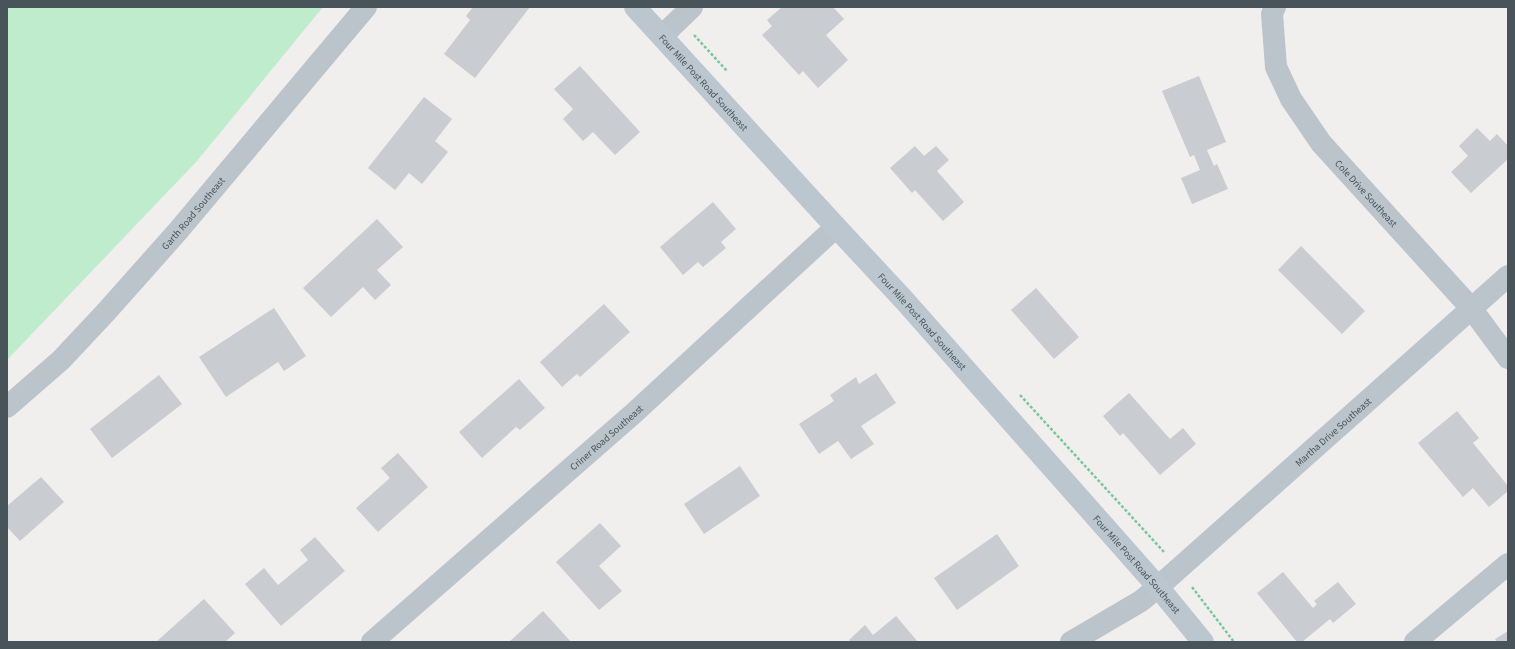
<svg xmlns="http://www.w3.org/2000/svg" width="1515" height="649" viewBox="0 0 1515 649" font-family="'Source Sans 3',sans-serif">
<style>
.green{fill:#bfeccd}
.building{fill:#c9ccd1}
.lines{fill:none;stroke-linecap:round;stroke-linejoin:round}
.path{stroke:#7ac79b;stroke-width:2.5;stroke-dasharray:3 2;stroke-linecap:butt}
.minor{stroke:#bbc4ca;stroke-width:22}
.tertiary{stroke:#bbc4ca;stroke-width:22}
.secondary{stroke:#bbc6cf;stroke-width:22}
.labels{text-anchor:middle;stroke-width:4;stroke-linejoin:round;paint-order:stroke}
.street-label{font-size:10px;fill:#48535a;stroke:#fff}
</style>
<rect width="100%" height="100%" fill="#f1eeee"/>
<polygon class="green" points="7,7 323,7 197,161 7,360"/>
<g class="building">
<polygon points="473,7 530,7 475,78 444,54 470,20 466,16"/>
<polygon points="782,7 833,7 844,19 826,35 848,60 818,88 803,71 799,75 762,35 772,26 767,20"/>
<polygon points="580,66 640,132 615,155 593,132 583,141 563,119 573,109 554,89"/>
<polygon points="1199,76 1226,142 1207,150 1214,166 1217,164 1228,189 1192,204 1181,178 1200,170 1194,155 1190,157 1162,91"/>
<polygon points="424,97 452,119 435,141 448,152 422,184 409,173 395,190 368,168"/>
<polygon points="1477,128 1490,141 1497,134 1508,146 1508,159 1471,193 1451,172 1468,156 1459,146"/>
<polygon points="915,146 924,156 936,146 949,160 937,171 964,202 943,221 915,190 912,193 890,168"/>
<polygon points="713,202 736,229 721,242 726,248 703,267 698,262 683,275 660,247"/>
<polygon points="377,219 403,247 377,270 391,285 375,300 363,287 331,317 303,288"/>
<polygon points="1301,246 1365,311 1342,334 1278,270"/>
<polygon points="1036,288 1079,337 1054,359 1011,310"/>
<polygon points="604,304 630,332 580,377 577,374 562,387 540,362"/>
<polygon points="274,308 306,356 284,371 278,362 226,397 199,357"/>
<polygon points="876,373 896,403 861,426 874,444 851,459 838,441 819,454 799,424 834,401 830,395 856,377 859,384"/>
<polygon points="159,375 182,404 112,458 90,429"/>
<polygon points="519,379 545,408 520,430 516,427 482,458 459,432"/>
<polygon points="1129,393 1170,439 1183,428 1196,444 1160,475 1123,433 1120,436 1103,416"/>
<polygon points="1457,411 1479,438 1473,443 1508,486 1508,491 1489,507 1473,488 1463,497 1418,443"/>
<polygon points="398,453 428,487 378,532 356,508 390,478 381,468"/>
<polygon points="740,466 760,496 704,534 684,504"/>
<polygon points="41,477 64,502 20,541 7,527 7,506"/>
<polygon points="600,523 621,546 599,566 622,591 599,610 556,562"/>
<polygon points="997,534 1019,566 957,610 934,578"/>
<polygon points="315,537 345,571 281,626 245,584 264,568 278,585 308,560 300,550"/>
<polygon points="1283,572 1313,608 1317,604 1314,601 1338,582 1356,604 1333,623 1330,619 1302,642 1297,642 1257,593"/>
<polygon points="204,599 235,633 225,642 156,642"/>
<polygon points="543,611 571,642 509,642"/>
<polygon points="896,616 918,642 851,642 849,640 865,625 873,635"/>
<polygon points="1508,631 1508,642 1497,642 1495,639"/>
</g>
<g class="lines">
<g class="path">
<polyline points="694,35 727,71"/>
<polyline points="1020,395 1164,552"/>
<polyline points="1192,587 1234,642"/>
</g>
<g class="minor">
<path id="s1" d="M1275 7 1272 14 1276 67 1291 99 1321 143 1471 308 1508 358"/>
<polyline points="662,36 692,7"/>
<path id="s2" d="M372 642 634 413 836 227"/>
<path id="s3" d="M1071 642 1141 601 1158 587 1508 276"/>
<polyline points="1415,642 1508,564"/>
</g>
<path class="tertiary" id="s4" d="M7 407 61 360 106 312 178 231 366 7"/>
<path class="secondary" id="s5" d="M635 7 836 227 904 300 1158 587 1203 642"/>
</g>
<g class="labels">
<g class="street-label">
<text dy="4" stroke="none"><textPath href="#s5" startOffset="102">Four Mile Post Road Southeast</textPath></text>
<text dy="4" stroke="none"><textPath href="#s1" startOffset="217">Cole Drive Southeast</textPath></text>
<text dy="4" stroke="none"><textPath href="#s4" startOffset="269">Garth Road Southeast</textPath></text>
<text dy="4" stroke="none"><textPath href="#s5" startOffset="426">Four Mile Post Road Southeast</textPath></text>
<text dy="4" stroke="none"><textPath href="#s3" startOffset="337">Martha Drive Southeast</textPath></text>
<text dy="4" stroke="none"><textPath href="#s2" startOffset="311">Criner Road Southeast</textPath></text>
<text dy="4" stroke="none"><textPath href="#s5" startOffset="750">Four Mile Post Road Southeast</textPath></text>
</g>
</g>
<rect width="1515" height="649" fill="none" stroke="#48535a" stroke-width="16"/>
</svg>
